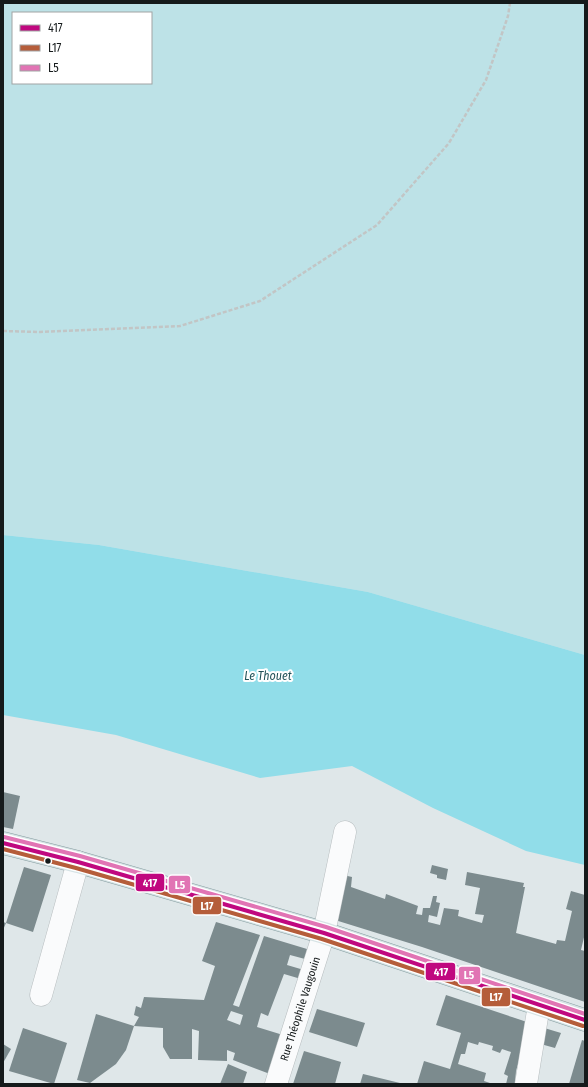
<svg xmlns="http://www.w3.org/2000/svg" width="588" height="1087" viewBox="0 0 588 1087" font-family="'Fira Sans Condensed',sans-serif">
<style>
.green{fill:#bde2e7;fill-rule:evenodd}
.water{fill:#91dde9}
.building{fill:#7c8b8e;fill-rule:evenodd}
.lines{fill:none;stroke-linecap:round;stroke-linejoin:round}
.minor-casing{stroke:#b6bcbe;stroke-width:23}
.major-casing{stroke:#869da0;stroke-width:23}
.path{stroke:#c2c5c5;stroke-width:2.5;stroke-dasharray:4 2;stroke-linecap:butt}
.minor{stroke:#fafbfc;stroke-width:22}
.major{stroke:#d6e3e5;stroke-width:22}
.bus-1-casing{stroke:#fff;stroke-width:7}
.bus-2-casing{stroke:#fff;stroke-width:7}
.bus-3-casing{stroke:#fff;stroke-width:7}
.bus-1{stroke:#c0087f;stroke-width:4}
.bus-2{stroke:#b55d3a;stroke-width:4}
.bus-3{stroke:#e174b4;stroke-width:4}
.bus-dot{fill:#151a1b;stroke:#fff;stroke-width:1.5}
.labels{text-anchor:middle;stroke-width:4;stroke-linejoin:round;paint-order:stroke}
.street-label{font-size:11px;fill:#151a1b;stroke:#fff}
.water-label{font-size:12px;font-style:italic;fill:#225259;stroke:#fff}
.line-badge{stroke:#fff;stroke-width:1.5}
.badge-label{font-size:11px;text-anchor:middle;font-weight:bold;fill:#fff}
</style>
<rect width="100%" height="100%" fill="#dfe7e9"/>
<path class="green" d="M3 3H585V655L368 592 99 545 3 535ZM13 13H151V83H13Z"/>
<polygon class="water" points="3,535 99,545 368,592 585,655 585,865 526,851 433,808 352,766 260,778 116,735 3,715"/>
<g class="building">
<polygon points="3,792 20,796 13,829 3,827"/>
<polygon points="432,865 448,869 446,880 437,878 437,875 430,873"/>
<polygon points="24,867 51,875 33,932 6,923 3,930 3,922 6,923"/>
<polygon points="467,872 524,883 523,887 525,887 516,933 556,944 557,940 565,941 572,911 566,909 571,891 585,895 585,933 581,950 585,951 585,1002 422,947 335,920 343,875 352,877 351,887 385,899 386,894 418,906 416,914 422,915 423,908 430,908 433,896 437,896 436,902 440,903 437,917 429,915 428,922 440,925 444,908 459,910 458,916 482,923 484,915 475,914 480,888 465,885"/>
<path d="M216 922 260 935 233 1005 239 1007 264 936 307 949 305 959 290 955 287 965 304 970 301 979 284 974 268 1016 261 1013 257 1027 283 1035 270 1074 233 1060 235 1053 227 1050V1061L198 1060 199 1031 192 1029V1059H170L163 1047V1028L134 1026 139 1017 134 1015 136 1006 141 1008 144 997 204 1000 215 966 202 961ZM231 1011 243 1015 240 1025 227 1020Z"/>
<polygon points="446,995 530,1023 516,1071 515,1084 506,1084 508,1076 504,1074 511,1052 502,1049 500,1053 492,1050 493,1046 479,1042 478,1045 468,1042 465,1054 461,1054 458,1064 486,1073 484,1081 493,1084 417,1084 424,1061 450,1069 461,1033 436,1025"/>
<polygon points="317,1009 365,1023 357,1047 309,1032"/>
<polygon points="96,1014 134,1026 126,1050 116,1064 90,1083 77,1080"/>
<polygon points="541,1027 561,1033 555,1048 537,1043"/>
<polygon points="23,1028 67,1043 54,1084 9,1071"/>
<polygon points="582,1040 585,1041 585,1084 569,1084"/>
<polygon points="3,1044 11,1049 3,1063"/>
<polygon points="304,1051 341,1062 335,1084 293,1084"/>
<polygon points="228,1064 247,1072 243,1084 220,1084"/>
<polygon points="363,1074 400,1083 400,1084 360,1084"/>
</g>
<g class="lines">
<g class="minor-casing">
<g id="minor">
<polyline points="41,995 78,862"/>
<path id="s1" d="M276 1084 324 933 345 832"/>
<polyline points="526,1084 539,1005"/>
</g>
</g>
<g class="major-casing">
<polyline id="major" points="3,843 78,862 324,933 585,1020"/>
</g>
<polyline class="path" points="3,331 40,332 180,326 260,301 377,225 449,143 486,80 508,16 510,3"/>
<use href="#minor" class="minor"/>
<use href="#major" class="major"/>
<g class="bus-1-casing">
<polyline id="bus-1" points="3,843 78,862 324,933 585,1020"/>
</g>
<g class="bus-2-casing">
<polyline id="bus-2" points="3,849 76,868 322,939 583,1026"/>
</g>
<g class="bus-3-casing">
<polyline id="bus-3" points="4,837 80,856 326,927 585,1014"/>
</g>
<use href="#bus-1" class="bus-1"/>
<use href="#bus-2" class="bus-2"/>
<use href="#bus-3" class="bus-3"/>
</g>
<circle class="bus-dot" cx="48" cy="861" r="3.5"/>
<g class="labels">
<g class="street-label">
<text dy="4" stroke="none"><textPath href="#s1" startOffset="79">Rue Théophile Vaugouin</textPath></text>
</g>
<g class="water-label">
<text x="268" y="680">Le Thouet</text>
</g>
</g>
<g class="line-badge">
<rect x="135" y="873" width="30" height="19" rx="4" fill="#c0087f"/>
<rect x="168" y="875" width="23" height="19" rx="4" fill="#e174b4"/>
<rect x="192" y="896" width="30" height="19" rx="4" fill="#b55d3a"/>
<rect x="425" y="962" width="31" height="19" rx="4" fill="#c0087f"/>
<rect x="458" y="966" width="23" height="19" rx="4" fill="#e174b4"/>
<rect x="481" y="987" width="30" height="20" rx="4" fill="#b55d3a"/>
</g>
<g class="badge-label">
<text x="150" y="887">417</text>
<text x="180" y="889">L5</text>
<text x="207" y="910">L17</text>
<text x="441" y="976">417</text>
<text x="469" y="979">L5</text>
<text x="496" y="1001">L17</text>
</g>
<rect width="588" height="1087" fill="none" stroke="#151a1b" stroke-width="8"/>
<rect x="12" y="12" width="140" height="72" fill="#ffffff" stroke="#a1a3a4"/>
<rect x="20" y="25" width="20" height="6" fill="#c0087f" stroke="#a1a3a4"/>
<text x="48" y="32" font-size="12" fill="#151a1b">417</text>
<rect x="20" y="45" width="20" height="6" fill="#b55d3a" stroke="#a1a3a4"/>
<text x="48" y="52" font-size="12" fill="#151a1b">L17</text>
<rect x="20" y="65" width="20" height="6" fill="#e174b4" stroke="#a1a3a4"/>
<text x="48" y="72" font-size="12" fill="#151a1b">L5</text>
</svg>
